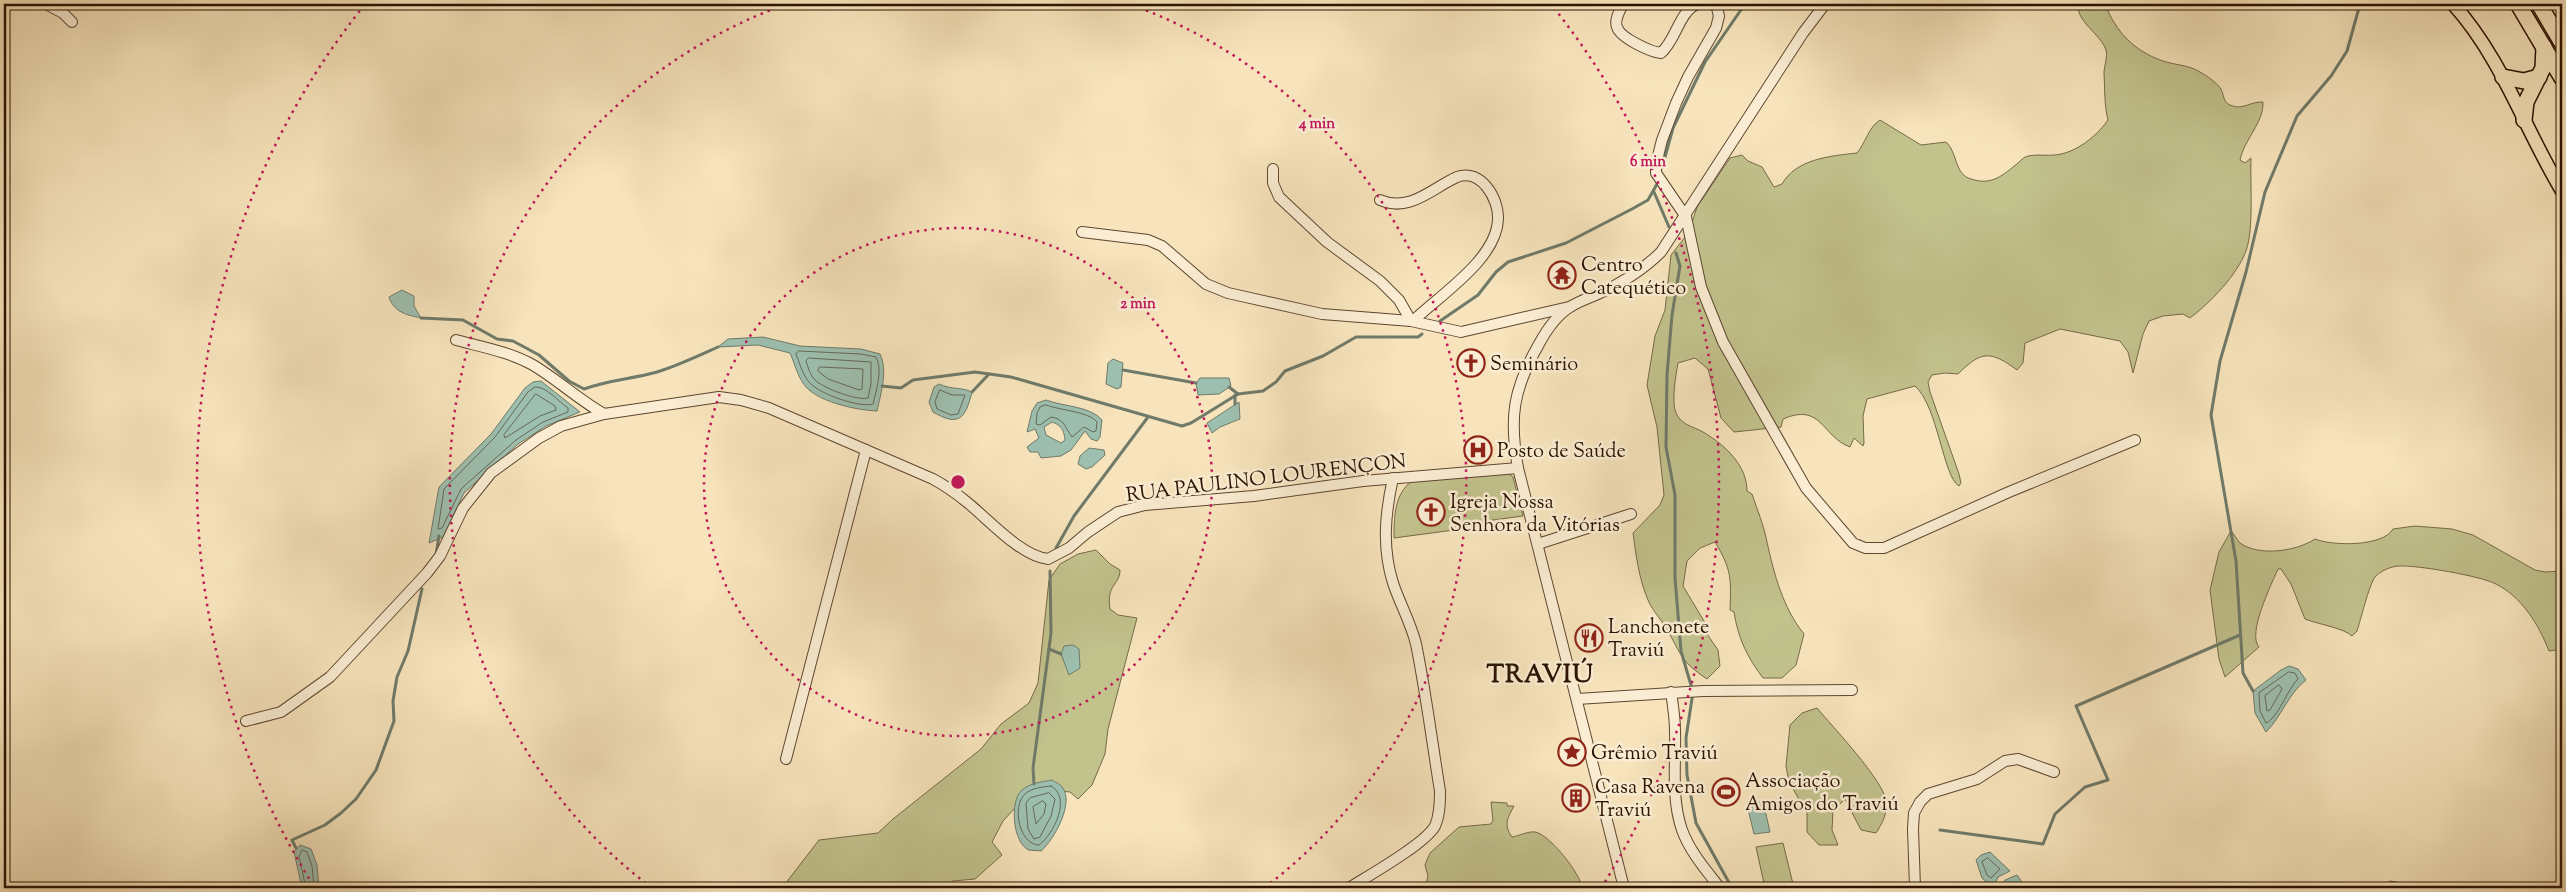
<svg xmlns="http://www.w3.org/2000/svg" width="2566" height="892" viewBox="0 0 2566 892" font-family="'Sorts Mill Goudy',serif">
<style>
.green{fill:#c2c28d;stroke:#766a46}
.water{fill:#9dbfaf;stroke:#6f7a69;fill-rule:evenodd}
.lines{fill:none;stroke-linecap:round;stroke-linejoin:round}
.shore{stroke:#646858;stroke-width:1}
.stream{stroke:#6f7a69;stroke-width:3}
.minor-casing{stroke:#5e462f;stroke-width:12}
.major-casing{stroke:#2b1200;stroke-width:15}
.highway-casing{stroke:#2b1200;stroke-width:18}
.minor{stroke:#faedd3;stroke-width:10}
.major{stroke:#f7e4bc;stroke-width:12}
.highway{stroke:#f7e4bc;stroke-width:15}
.ring{fill:none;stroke:#c2185b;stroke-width:2.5;stroke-dasharray:2.5 5}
.labels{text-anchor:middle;stroke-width:5;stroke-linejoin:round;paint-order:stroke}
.poi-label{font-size:20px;fill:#2b1200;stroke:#faedd3;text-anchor:start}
.street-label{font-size:20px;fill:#2b1200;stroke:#faedd3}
.district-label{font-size:25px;font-weight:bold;letter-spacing:1px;fill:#2b1200;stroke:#faedd3}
.centre{fill:#c2185b;stroke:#faedd3;stroke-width:2.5}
.ring-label{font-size:15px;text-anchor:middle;font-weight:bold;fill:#c2185b;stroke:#faedd3;stroke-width:5;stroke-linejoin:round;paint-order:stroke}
</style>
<rect width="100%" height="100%" fill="#f7e4bc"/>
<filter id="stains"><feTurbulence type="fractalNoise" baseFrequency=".004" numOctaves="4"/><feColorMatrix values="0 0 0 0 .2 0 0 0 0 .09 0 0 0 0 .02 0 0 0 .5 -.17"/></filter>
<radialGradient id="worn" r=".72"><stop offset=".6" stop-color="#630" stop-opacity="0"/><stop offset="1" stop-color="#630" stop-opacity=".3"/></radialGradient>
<g class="green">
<path d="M2078 4H2105C2116 32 2134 51 2163 61 2175 65 2189 65 2200 72 2206 75 2217 83 2221 89 2224 95 2223 102 2230 105 2242 111 2251 101 2263 102 2264 122 2244 140 2240 160L2245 163 2251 158C2250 183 2254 229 2246 251 2237 275 2211 302 2190 318L2183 314 2163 316 2149 321 2143 334 2133 373 2128 352 2120 341 2060 329 2025 343 2023 363 2017 370C1990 350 1981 351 1958 374L1945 373 1932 375 1928 382 1930 392 1959 474 1961 483 1959 486C1943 477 1938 406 1915 386L1867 399 1863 416 1864 443 1863 446 1854 438 1850 447C1822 437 1822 402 1783 419L1781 427 1734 432 1721 418 1708 369 1695 358 1678 363C1676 374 1671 403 1676 413 1682 426 1693 426 1703 432 1725 445 1747 465 1747 491L1752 494C1757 509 1764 526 1767 542 1774 574 1783 608 1804 634L1796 665 1782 678H1763C1747 657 1738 638 1734 612L1730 610C1731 579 1732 570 1715 542L1700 548 1687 561 1683 586 1707 626V634L1718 650 1720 666 1707 679C1681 661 1683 658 1669 633 1663 621 1653 612 1648 600 1639 579 1636 555 1633 533L1660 505 1664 495 1657 427 1647 385 1655 336 1665 310 1671 255 1689 232 1697 207 1730 158 1742 155 1748 161 1762 167 1774 187 1782 184C1796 159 1830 156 1857 153 1866 142 1868 128 1880 120L1921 145 1946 142C1958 153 1954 174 1971 179 1992 186 2003 175 2018 163 2021 160 2024 157 2028 156 2036 154 2046 156 2055 155 2076 153 2097 136 2108 120 2104 104 2105 89 2104 73 2104 66 2108 57 2106 50 2101 34 2076 22 2078 4Z"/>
<path d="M1508 473 1513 477 1523 516 1456 525 1454 530 1394 538C1394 518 1394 494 1412 481Z"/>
<path d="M2415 526 2452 529 2473 535 2535 570 2545 572 2562 571V649L2549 651C2539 625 2522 597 2496 584 2481 576 2417 565 2399 566 2392 566 2380 571 2375 577 2369 585 2361 619 2357 631L2352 636C2344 628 2317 624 2305 619L2291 584 2281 569H2278C2271 585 2247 634 2259 647L2225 677 2219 659 2210 590 2219 552 2231 531C2234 534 2237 540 2240 543 2259 557 2297 551 2315 539 2332 546 2383 547 2393 529Z"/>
<path d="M1096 550 1110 564 1120 570C1120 585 1106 584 1110 609L1118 615 1137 618 1108 729 1105 754 1092 785 1078 799 1070 792 1058 791 1026 796 1003 821 992 842 1002 855 975 879 953 881 941 888H782L819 840 878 833 893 819 981 749 1001 724 1029 703 1038 683 1049 580 1060 564 1078 554Z"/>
<path d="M1817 708C1832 726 1884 781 1886 801 1887 815 1883 822 1876 833L1861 830 1845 799 1833 811 1832 830 1838 845H1819L1807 832V813L1789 782 1786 766 1790 725 1802 713Z"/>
<path d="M1491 802 1507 803V806H1514C1508 817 1503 825 1512 837 1519 836 1528 831 1535 832 1549 834 1581 874 1582 888H1425L1428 876 1425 865 1430 853 1459 827 1491 824 1493 820Z"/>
<polygon points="1783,843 1794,888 1765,888 1756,847"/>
<polygon points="2390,881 2430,888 2378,888"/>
</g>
<g class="water">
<path d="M402 290 414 296V306L421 318C408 315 394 313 389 297Z"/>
<path d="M763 337 800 346 861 349 880 354C888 371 881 393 877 411 857 410 822 403 807 388 798 379 795 364 790 353L758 345 718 347 728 339Z"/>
<polygon points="1113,359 1123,363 1121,387 1117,389 1106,384 1108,363"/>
<polygon points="1200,378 1229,378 1231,386 1219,394 1198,395 1196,383"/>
<polygon points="541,381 580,412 546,426 518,444 464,493 443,537 429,543 439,487 491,434 525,388 533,382"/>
<path d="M939 384C952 390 962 387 972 392 965 419 959 427 933 412L929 402 934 387Z"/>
<path d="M1046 400C1065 407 1090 406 1102 420L1100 437 1097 441 1091 439 1085 431 1071 450 1061 456 1041 458 1038 452H1030L1027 447 1039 438 1035 429 1027 432 1032 411 1037 403ZM1052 422C1061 425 1064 430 1065 440L1061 443 1046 435 1044 427Z"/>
<polygon points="1239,402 1240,419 1220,427 1212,433 1207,423"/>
<polygon points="1089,448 1104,450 1105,455 1092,467 1086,469 1078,464 1080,456"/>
<polygon points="1073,645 1079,649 1080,668 1069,675 1061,654 1064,646"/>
<path d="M2289 666 2298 669 2306 680C2288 694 2282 716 2266 732L2255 713 2253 691 2281 670Z"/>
<path d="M1052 780C1055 782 1060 784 1062 787 1075 802 1054 840 1041 851 1038 850 1032 851 1029 850 1013 844 1009 801 1022 790 1030 783 1042 782 1052 780Z"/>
<polygon points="1763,801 1770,832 1754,834 1747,805"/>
<polygon points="300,845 311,849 317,865 319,888 302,888 294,852"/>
<polygon points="1990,852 2010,871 1998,877 1993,888 1982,878 1976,860 1981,855"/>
<polygon points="2017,875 2026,888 2001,888 2005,880"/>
</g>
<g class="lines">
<g class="shore">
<path d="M799 351 861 354 876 357C883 370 876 391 873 404 859 408 820 394 810 383 803 376 800 364 796 354Z"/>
<path d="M809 358 871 362V384L868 398C857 401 823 388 815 380 810 375 808 367 806 361Z"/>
<polygon points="820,367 863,369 862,389 859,390 828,379 818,371"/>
<path d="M535 387C546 386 559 402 568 408V412L543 422 516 440 461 489 442 528 438 529 444 489 495 437 528 392Z"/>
<polygon points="940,390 952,395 965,395 958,414 951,415 937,409 935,402"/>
<polygon points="536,394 555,406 556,410 540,416 505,438 504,435"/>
<path d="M1046 405C1059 410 1090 412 1097 422L1096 431 1093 432 1084 427 1072 437C1065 428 1065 419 1051 417L1040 425 1036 424 1037 413 1040 407Z"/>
<path d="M2289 672 2295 673 2298 679C2287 690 2278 718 2266 723L2260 711 2259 693Z"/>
<polygon points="2279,685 2282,689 2270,710 2267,711 2265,696"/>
<path d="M1051 786C1072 797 1054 834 1039 845 1020 845 1011 807 1025 794 1031 788 1043 787 1051 786Z"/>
<polygon points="1049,793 1055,799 1051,816 1040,837 1034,839 1028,829 1026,803 1030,798"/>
<polygon points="1043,801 1046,804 1044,814 1036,824 1033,807"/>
<polygon points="1988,858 2000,869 1991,878 1987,875 1982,862"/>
<polyline points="306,888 299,857 302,850 307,852 312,866 314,888"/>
</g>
<g class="stream">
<polyline points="1662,168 1673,128 1705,62 1745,4"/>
<polyline points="1654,192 1669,227"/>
<polyline points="1676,253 1680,266 1672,315 1667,375 1666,447 1675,495 1675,578 1681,651 1693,692 1686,738 1687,775 1696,823 1732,888"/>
<path d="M421 318 463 320 497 339 513 341 539 355 569 381 584 389C608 380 632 379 657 372 677 366 698 356 718 347"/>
<polyline points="1440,321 1478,295 1496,272 1508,262 1566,243 1632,209 1648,200 1657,184"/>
<polyline points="1123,370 1196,383"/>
<polyline points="882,386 901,388 913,380 975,372 1011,377 1182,426 1191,423 1238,394 1263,391 1276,382 1285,371 1323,356 1356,337 1418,337 1422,334"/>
<polyline points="1229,387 1238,394"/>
<polyline points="972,392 989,374"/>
<polyline points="1235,395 1235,404"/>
<polyline points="1056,548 1074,516 1148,417"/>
<polyline points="436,555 439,536"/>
<polyline points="1049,649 1061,654"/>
<polyline points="2253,691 2243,673 2236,561 2211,415 2220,361 2246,272 2265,192 2297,116 2331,76 2347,51 2360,4"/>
<polyline points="1034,784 1033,768 1051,633 1050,571"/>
<polyline points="1940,830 2043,844 2055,814 2085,787 2108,780 2076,706 2240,635"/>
<polyline points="296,848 292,840 325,825 341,813 356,799 376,770 394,721 393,701 397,677 408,651 422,589"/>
</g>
<g class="minor-casing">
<g id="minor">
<polyline points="46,4 63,13 72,22"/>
<path d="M1623 4C1620 10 1614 20 1617 27 1620 38 1651 52 1661 53 1676 40 1679 12 1697 4"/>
<polyline points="1716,4 1719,16 1716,28 1688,77 1676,103 1662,140 1656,164 1656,173 1686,217 1701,287 1723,342 1806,488 1853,543 1865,548 1884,548 2009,492 2135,440"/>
<polyline points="1273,169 1273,183 1279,197 1327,242 1380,281 1399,300 1411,321"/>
<path d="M1380 200C1410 213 1432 188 1457 177 1481 168 1499 199 1498 219 1497 259 1440 295 1413 321"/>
<polyline points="1082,232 1148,240 1162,246 1206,284 1228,293 1322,314 1411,321 1461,332 1569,307"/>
<path d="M456 340C482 347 510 352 533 365 558 380 579 400 604 414"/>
<polyline points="1538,544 1631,514"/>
<path d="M1671 692C1673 705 1675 718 1675 731 1676 765 1671 798 1682 830 1690 852 1706 870 1720 888"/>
<polyline points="1577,699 1703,691 1852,690"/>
<path d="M246 721 281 712 330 677 427 573 440 556 463 508 491 473 539 438 561 426 604 414 719 397 741 400 769 408 933 479C946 486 957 494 968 503 990 521 1021 556 1048 559L1069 548 1088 532 1118 512 1145 505 1254 496 1363 481 1518 468"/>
<polyline points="786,759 866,450"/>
<path d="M1349 888C1368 876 1425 844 1435 826 1440 815 1440 802 1440 791 1432 742 1426 693 1416 644 1411 623 1400 604 1393 583 1382 548 1385 514 1393 478"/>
<path d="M1624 888 1518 468C1509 418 1513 389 1539 344 1546 331 1557 315 1570 307 1579 301 1589 298 1598 294 1622 283 1643 270 1661 252L1803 33 1825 4"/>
<polyline points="1915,888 1913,829 1914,813 1920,802 1928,794 1977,779 2005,761 2018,759 2054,772"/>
</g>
</g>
<g class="major-casing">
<path id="major" d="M2453 4C2502 58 2525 130 2562 191"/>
</g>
<g class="highway-casing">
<g id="highway">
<polyline points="2518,4 2562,78"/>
<polyline points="2539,4 2562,43"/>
<polyline points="2503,77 2524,81 2539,77"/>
<polyline points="2524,120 2526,102 2543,68 2544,47"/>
</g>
</g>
<use href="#minor" class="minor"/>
<use href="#major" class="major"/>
<use href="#highway" class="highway"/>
</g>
<g class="ring">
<circle cx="958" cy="482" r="254"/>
<path d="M652 888A508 508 0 0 1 784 5M1132 5A508 508 0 0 1 1264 888"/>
<path d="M313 885A761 761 0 0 1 362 8M1554 8A761 761 0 0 1 1603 885"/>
</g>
<defs>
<g id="temple-ring" transform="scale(1.4375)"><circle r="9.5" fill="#faedd3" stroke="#8f2418" stroke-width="1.5"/><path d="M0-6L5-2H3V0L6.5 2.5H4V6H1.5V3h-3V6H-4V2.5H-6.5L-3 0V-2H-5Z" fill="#8f2418"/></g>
<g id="church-ring" transform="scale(1.4375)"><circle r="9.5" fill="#faedd3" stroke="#8f2418" stroke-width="1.5"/><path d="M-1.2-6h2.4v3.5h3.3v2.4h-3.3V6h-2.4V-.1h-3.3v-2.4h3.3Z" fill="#8f2418"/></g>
<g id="hospital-ring" transform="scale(1.4375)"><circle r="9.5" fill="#faedd3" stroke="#8f2418" stroke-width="1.5"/><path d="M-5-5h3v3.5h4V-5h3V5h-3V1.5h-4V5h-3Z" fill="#8f2418"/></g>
<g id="restaurant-ring" transform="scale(1.4375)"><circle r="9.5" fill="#faedd3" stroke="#8f2418" stroke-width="1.5"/><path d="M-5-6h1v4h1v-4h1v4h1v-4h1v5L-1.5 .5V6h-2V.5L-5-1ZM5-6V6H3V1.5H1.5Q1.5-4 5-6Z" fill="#8f2418"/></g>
<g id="sight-ring" transform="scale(1.4375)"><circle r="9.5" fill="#faedd3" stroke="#8f2418" stroke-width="1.5"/><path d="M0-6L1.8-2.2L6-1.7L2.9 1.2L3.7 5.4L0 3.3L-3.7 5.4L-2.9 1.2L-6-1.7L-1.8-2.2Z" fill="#8f2418"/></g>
<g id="stadium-ring" transform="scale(1.4375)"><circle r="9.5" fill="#faedd3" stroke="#8f2418" stroke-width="1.5"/><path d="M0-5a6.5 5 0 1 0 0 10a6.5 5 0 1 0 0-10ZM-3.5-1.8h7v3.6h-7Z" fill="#8f2418"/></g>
<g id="building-ring" transform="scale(1.4375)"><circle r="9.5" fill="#faedd3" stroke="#8f2418" stroke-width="1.5"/><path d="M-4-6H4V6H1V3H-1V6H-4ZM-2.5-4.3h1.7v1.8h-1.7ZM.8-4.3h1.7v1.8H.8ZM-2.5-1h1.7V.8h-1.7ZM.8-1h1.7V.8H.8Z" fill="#8f2418"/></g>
</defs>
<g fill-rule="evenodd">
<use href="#temple-ring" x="1562" y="275"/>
<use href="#church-ring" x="1471" y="363"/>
<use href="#hospital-ring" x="1478" y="450"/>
<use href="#church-ring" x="1431" y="512"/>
<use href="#restaurant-ring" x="1589" y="638"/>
<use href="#sight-ring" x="1572" y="752"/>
<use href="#stadium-ring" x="1726" y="792"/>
<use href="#building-ring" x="1576" y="798"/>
</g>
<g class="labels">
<g class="poi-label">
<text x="1581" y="271">Centro<tspan x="1581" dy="23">Catequético</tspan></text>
<text x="1490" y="370">Seminário</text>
<text x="1497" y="457">Posto de Saúde</text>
<text x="1450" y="508">Igreja Nossa<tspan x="1450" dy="23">Senhora da Vitórias</tspan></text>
<text x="1608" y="633">Lanchonete<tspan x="1608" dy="23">Traviú</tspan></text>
<text x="1591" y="759">Grêmio Traviú</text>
<text x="1745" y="787">Associação<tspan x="1745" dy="23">Amigos do Traviú</tspan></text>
<text x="1595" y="793">Casa Ravena<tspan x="1595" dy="23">Traviú</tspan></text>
</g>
<g class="street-label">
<text transform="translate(1266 477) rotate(-7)" y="7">RUA PAULINO LOURENÇON</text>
</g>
<g class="district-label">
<text x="1540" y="682">TRAVIÚ</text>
</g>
</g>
<circle cx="958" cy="482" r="8" class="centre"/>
<g class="ring-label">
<text x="1317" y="128">4 min</text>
<text x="1648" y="166">6 min</text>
<text x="1138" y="308">2 min</text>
</g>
<rect width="2566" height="892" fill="none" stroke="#f7e4bc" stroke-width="20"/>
<rect x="5" y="5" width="2556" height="882" fill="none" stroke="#2b1200" stroke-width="2.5"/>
<rect x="10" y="10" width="2546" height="872" fill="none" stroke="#2b1200"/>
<rect width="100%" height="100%" filter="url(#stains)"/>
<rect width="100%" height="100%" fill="url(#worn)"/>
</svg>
